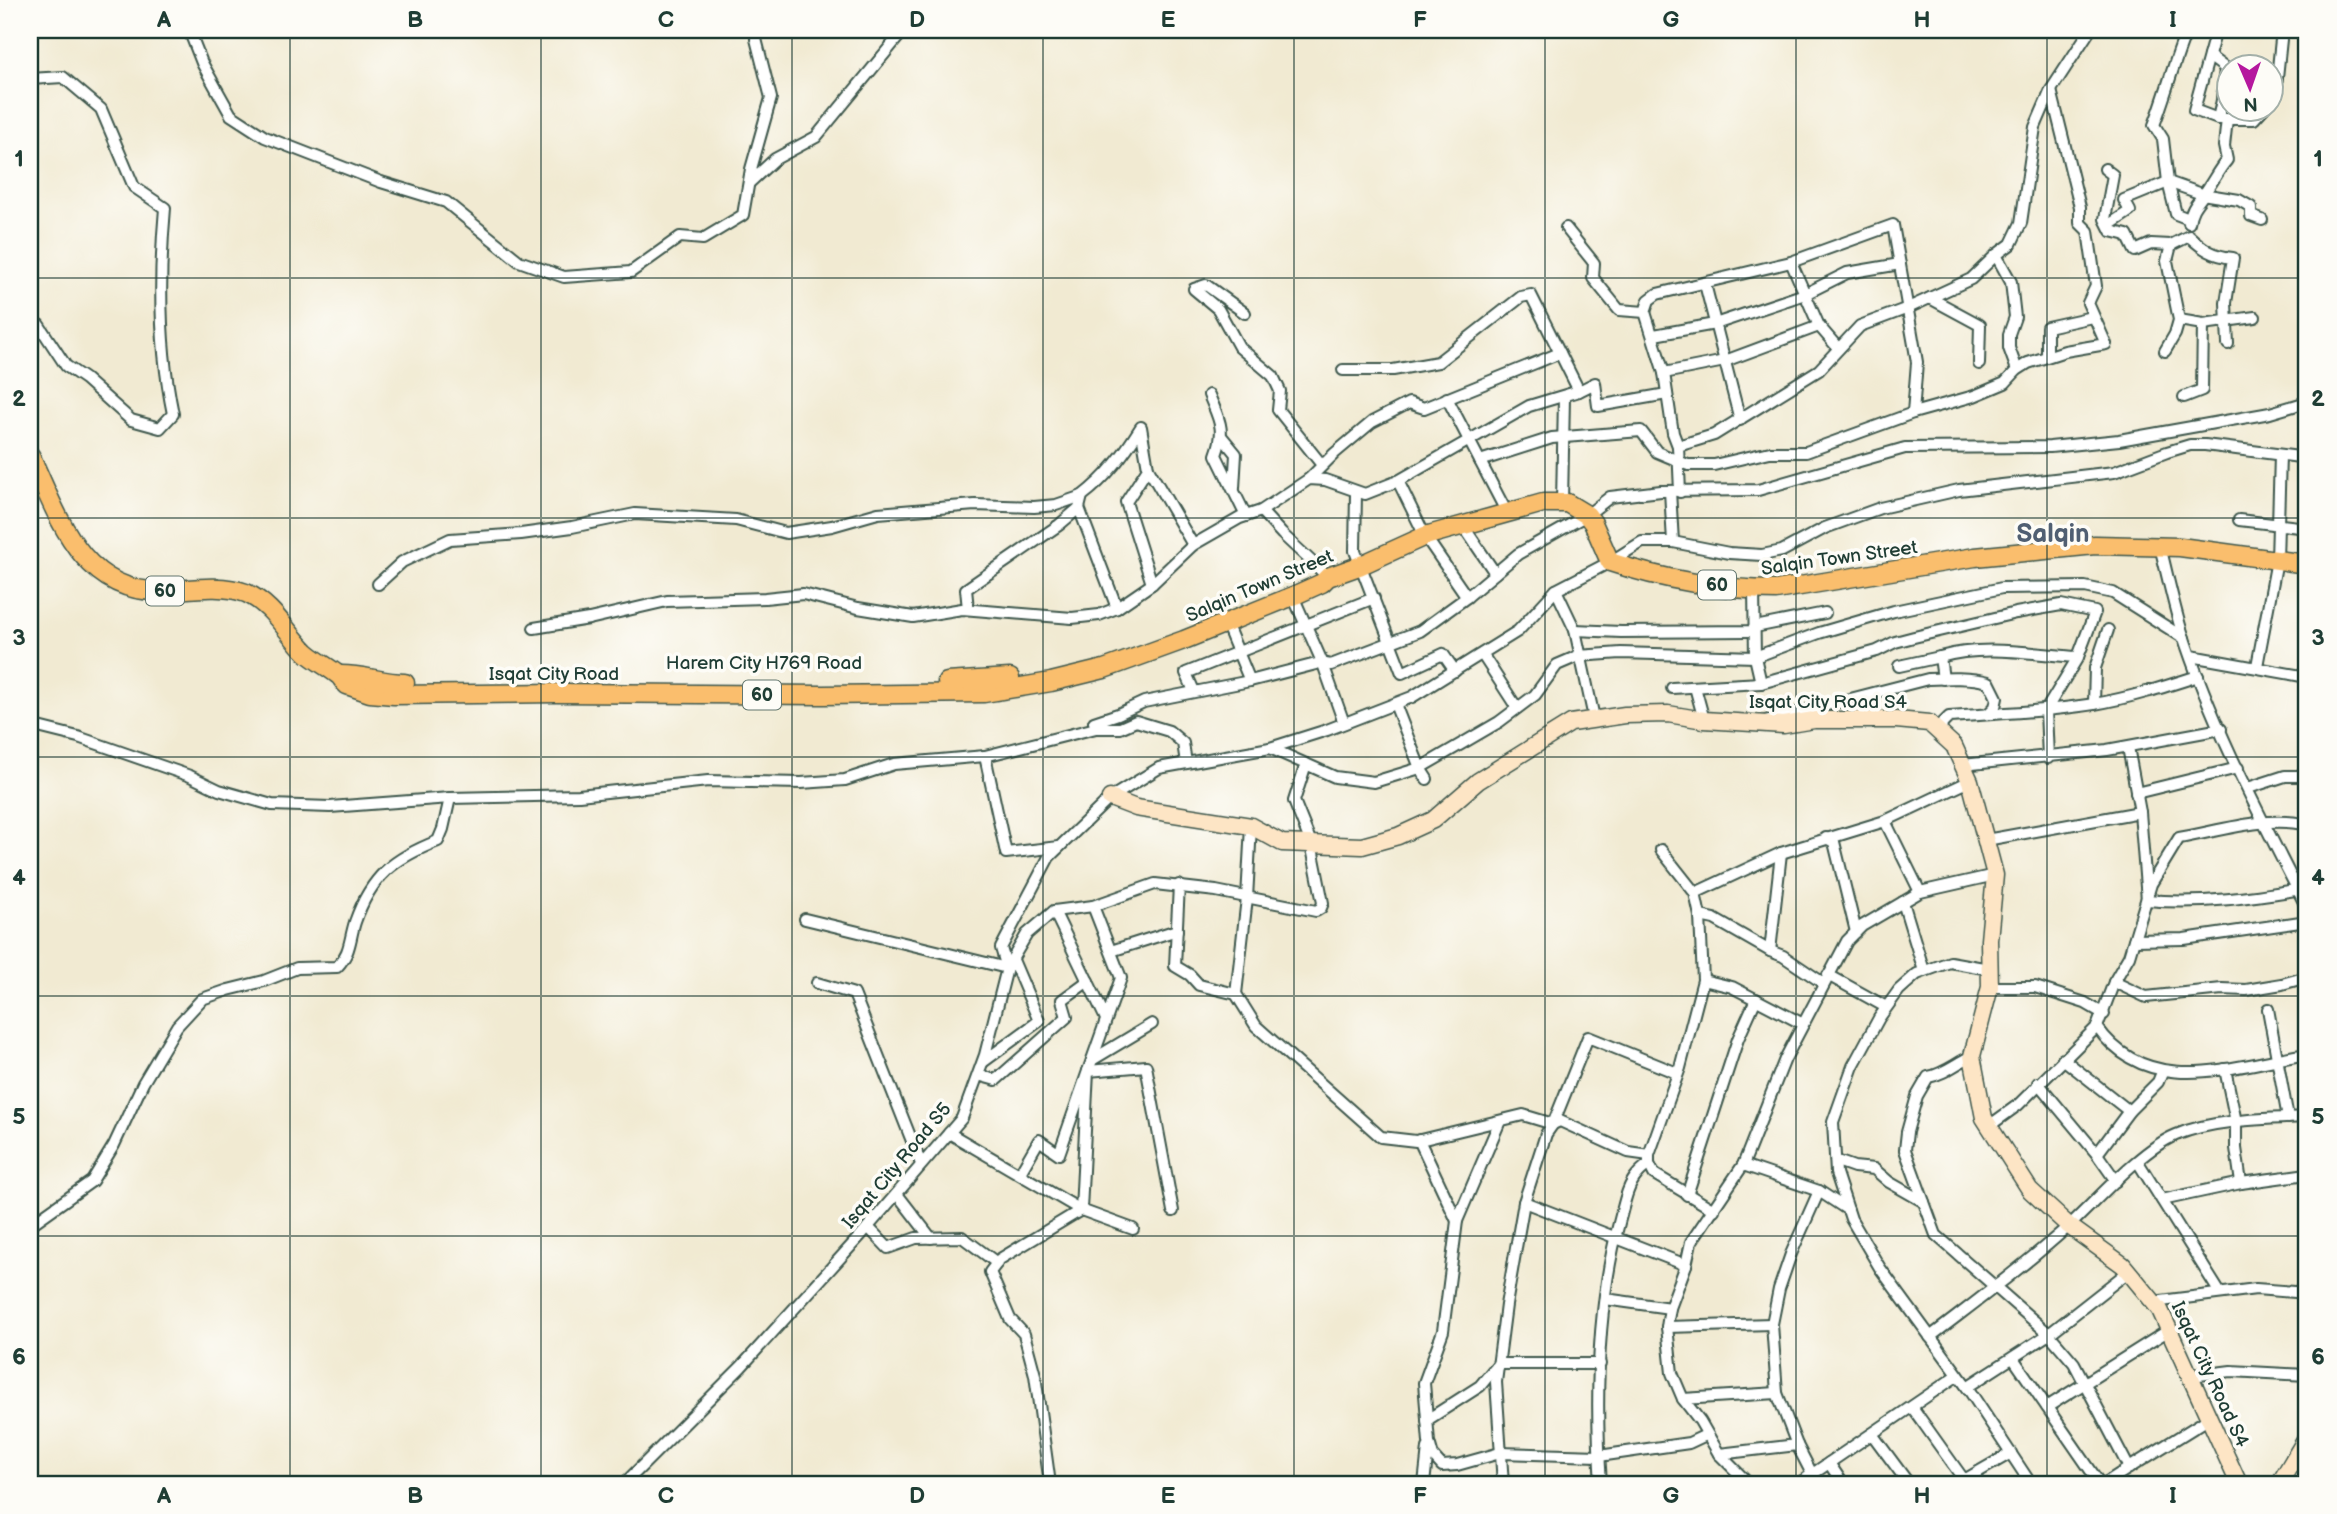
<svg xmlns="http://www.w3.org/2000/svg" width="2337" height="1514" viewBox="0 0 2337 1514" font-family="'Balsamiq Sans',sans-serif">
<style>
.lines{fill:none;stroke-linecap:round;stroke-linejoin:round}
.street-casing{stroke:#3e574c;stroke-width:14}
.secondary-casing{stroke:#3e574c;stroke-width:19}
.primary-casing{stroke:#3e574c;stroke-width:21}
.street{stroke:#fff;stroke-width:10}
.secondary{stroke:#fde5c5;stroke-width:16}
.primary{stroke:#fabe6d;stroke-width:18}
.grid{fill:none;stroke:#1f3d34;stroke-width:2;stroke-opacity:0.55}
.labels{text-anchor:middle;stroke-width:7;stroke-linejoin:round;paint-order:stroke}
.shield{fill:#fdfcf7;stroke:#62766e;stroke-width:2}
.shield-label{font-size:18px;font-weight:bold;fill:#1f3d34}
.street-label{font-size:19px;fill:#1f3d34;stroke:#fdfcf7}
.district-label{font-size:26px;font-weight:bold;fill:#505f72;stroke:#fdfcf7}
.neatline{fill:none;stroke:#1f3d34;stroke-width:2.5}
.grid-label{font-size:23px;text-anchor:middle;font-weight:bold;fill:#1f3d34}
</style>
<rect width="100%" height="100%" fill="#fdfcf7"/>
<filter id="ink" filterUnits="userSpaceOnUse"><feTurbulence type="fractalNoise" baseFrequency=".0143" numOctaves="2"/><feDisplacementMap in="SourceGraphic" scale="14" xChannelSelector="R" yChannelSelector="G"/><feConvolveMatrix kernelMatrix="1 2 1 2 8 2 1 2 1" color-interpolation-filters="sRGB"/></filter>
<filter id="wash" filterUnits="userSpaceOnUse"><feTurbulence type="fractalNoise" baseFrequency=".00686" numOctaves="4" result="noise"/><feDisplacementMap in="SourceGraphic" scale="28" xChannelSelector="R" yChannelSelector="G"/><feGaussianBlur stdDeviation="1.57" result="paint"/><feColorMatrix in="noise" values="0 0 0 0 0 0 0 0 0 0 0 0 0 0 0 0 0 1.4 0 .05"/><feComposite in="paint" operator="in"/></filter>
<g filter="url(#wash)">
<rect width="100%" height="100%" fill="#f1ead2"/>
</g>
<g filter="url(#ink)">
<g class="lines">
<g class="street-casing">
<g id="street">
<polyline points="189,30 202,63 231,115 265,137 381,182 446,202 519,261 564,277 631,272 680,237 703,239 743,215 751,169 771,98 756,39 758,30"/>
<path d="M2187 30C2174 61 2166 94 2154 125L2163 139 2168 182 2176 214 2189 219"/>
<polyline points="2216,30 2194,110 2218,119 2254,119 2264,108"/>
<polyline points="2209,56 2225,68 2222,100 2218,119"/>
<path d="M30 79 63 77 101 109 134 187 165 208C159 275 159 347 173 414L160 428 131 420 85 379 66 366 39 325 30 322"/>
<polyline points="2270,101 2276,87 2282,30"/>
<path d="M2105 169 2113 175 2105 219 2111 231 2127 235 2135 251 2151 244 2171 245 2189 236C2203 249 2213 256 2233 258L2226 303 2228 344"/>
<polyline points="750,182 775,159 816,137 904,30"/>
<path d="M2189 223C2191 206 2200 201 2208 188 2215 178 2219 169 2227 160L2224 146 2227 119"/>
<polyline points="2109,225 2130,211 2124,200 2168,182 2202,194 2239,200 2251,207 2251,216 2262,220"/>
<polyline points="1566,228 1594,263 1593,278 1619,310 1645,312 1664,373 1673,433 1678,446 1680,492"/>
<polyline points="1996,255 2011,282 2015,317 2009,334 2009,348 2017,370"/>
<polyline points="1791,262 1819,326 1838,348"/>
<polyline points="1705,284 1740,420"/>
<polyline points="1930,298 1980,325 1979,364"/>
<polyline points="1645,312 1649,300 1657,294 1791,262 1893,225 1917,362 1913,413"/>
<polyline points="1245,313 1206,285 1194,289 1218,309 1239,347 1273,376 1280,391 1278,410 1322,465"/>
<polyline points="2179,320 2203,324 2255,317"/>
<polyline points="1654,335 1715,324 1805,294 1847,273 1900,264"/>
<polyline points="2165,351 2175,334 2179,320 2167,261 2171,245"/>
<polyline points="2047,356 2047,327 2092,317"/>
<polyline points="1664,373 1725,361 1819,326"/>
<polyline points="1579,391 1595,383 1598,406 1667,394"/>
<path d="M1209 395C1219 420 1226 428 1216 455L1246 516"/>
<polyline points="2184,397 2202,390 2203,324"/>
<polyline points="1447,398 1507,513"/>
<polyline points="1222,437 1236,454 1234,488"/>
<polyline points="1678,446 1714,435 1819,370 1860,326 1908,308 1971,279 1996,255 2011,244 2021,223 2035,127 2051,90 2090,30"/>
<polyline points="1480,461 1552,438 1641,431 1657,452 1688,465 1714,465 1770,452 1806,452 1913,413 1974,396 2005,383 2017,370 2028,363 2065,351 2106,344 2088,303 2096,286 2088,231 2080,223 2080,207 2051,90"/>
<polyline points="1148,468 1193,545"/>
<polyline points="1309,479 1335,453 1372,422 1409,403 1424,408 1560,353"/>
<polyline points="1398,481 1425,536 1467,597"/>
<polyline points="1670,491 1673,542"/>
<polyline points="1356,493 1355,551 1402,673 1443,654 1455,671"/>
<polyline points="1562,503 1564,397"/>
<polyline points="1079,508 1117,608"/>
<polyline points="1261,511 1282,534 1328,577"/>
<polyline points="2239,520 2307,528"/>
<polyline points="1464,527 1495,573"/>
<path d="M2160 546C2167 574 2173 602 2181 629 2212 726 2261 818 2307 908"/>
<polyline points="378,584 402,562 450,539 521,534 572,527 635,514 736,520 786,533 832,526 878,513 975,505 1034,507 1056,505 1082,496"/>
<polyline points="1556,590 1575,630 1594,718"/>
<polyline points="1754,590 1755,657 1761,683"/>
<polyline points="1293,596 1323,664 1344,723"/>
<path d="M968 609 966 589 1059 525 1079 508 1082 496C1107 477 1124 454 1141 427L1148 468 1126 502 1152 584"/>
<polyline points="1226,623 1250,681"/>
<polyline points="534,628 589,619 667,601 765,598 803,594 858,608 913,617 962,609 1072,618 1099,615 1117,608 1152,584 1193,545 1240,518 1261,511 1309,479 1325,480 1365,494 1398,481 1529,406 1579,391 1531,295 1521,297 1438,362 1393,370 1343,370"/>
<polyline points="1575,630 1621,632 1752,631 1755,627 1825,613"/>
<polyline points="1482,654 1517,708"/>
<polyline points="2191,656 2307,677"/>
<polyline points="1899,666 1940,657"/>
<polyline points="2257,666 2277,560 2280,455"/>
<path d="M1943 679 1940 657C1984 644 2032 654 2078 657"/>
<polyline points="1695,687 1704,720"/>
<polyline points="1672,688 1761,683 1877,651 1895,642 1914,637 2016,613 2061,605 2095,612 2078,657 2046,710 2048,758"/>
<polyline points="1194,691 1186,673 1374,598"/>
<polyline points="1395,704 1420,768 1427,779"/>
<polyline points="2094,704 2095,668 2108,630"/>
<path d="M1765 721 1928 679C1948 678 1970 677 1989 682L1997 698 1995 707 1988 714"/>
<polyline points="30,725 78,737 190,776 219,790 272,805 330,807 450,798 579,795 708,781 801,783 845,780 894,764 985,756 1096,728 1120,728 1136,721 1169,731 1183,743 1186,763"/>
<polyline points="1096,728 1094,722 1118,714 1144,702 1250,681 1320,663 1331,665 1420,631 1467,597 1518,554 1587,515 1610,497 1661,491 1758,490 1905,448 2050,447 2119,440 2270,413 2307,402"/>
<path d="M1941 732 1942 724 1949 717C1997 713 2046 712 2094 704 2130 698 2164 687 2198 676"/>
<polyline points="2128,747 2140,812"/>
<polyline points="1270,748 1335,777 1374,782 1420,768 1499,722 1535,695 1557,665 1578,656 1621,653 1755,657 1819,633 1894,611 2002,588 2085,587 2113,593 2184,638"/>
<polyline points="985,756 1006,853 1059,847"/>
<polyline points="1963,765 2107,750 2221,729"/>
<polyline points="2248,788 2285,776 2307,776"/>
<polyline points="2136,793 2238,768"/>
<polyline points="1885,821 1920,892"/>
<polyline points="1251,826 1247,898 1236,994 1256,1026 1381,1137 1416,1141 1523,1115 1553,1124 1588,1037 1677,1073"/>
<polyline points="1826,838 1834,842 1856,932"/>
<path d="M1986 840 2140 812 2147 900C2201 905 2254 897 2307 888"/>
<polyline points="1661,850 1695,893 1700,916 1703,980 1680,1068 1649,1155 1649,1164 1654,1174 1714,1210"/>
<polyline points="1179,885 1175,966 1190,975 1199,985 1236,994"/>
<polyline points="1695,893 1781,853 1885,821 1970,781"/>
<polyline points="1903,902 1924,971"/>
<polyline points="1054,911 1106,1019"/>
<polyline points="1700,916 1714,919 1770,951 1783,956 1823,983"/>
<polyline points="805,919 1007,968 1027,934 1054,911 1093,906 1155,884 1216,891 1316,911 1321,908 1323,903 1311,843 1294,801 1306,764"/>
<polyline points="2134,940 2184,939 2307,921"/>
<polyline points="1111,951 1177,930"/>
<polyline points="1770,951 1781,853"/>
<polyline points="1989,969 1950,962 1917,974 1899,990 1879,1018 1853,1066 1833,1122 1836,1173 1851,1219 1880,1268 1967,1387 2031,1484"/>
<polyline points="1828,975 1886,1007"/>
<polyline points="1703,980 1732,987 1803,1024"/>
<polyline points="2114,982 2146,997 2222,989 2246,990 2282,984 2307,977"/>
<polyline points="817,983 854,994 921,1164"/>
<polyline points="1990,987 2035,987 2085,1003 2104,1014"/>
<polyline points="2268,1009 2288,1118"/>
<path d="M2097 1027C2148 1100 2235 1065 2307 1054"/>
<path d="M1972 1056C1956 1063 1945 1074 1928 1077L1917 1096 1907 1132 1905 1150 1936 1235 2049 1334 2074 1363 2129 1468 2208 1419"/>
<polyline points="2063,1059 2129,1111"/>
<polyline points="1092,1060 1152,1024"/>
<polyline points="983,1062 1039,1021 1013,960"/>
<polyline points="2225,1069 2236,1122 2236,1148 2241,1183"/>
<polyline points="978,1075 996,1080 1067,1017 1062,1000 1088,981"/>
<polyline points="2038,1083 2097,1154 2116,1181"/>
<polyline points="1500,1121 1457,1221 1443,1331 1424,1383 1429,1442 1433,1456 1442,1466 1457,1465 1500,1453 1599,1456 1689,1443 1706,1435"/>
<path d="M1989 1126 2018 1105 2097 1027 2114 982 2129 956 2151 884 2179 838C2220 831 2266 815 2307 825"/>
<polyline points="949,1133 1081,1210 1133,1229"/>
<polyline points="1419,1140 1457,1221"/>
<polyline points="2097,1154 2129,1111 2158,1082 2162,1072"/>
<polyline points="1837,1161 1854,1167 1874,1169 1889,1182 1924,1202"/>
<polyline points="2138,1162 2220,1293"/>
<polyline points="1743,1165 1819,1191 1848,1210"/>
<polyline points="1020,1173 1039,1140 1059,1154 1088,1071 1146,1066 1173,1211"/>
<polyline points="897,1194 931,1238"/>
<polyline points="1687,1195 1738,1039 1756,999"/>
<polyline points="2162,1200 2241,1183 2307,1174"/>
<polyline points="1524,1202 1686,1265"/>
<polyline points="868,1227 888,1248 916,1238 962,1237 997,1263"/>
<path d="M30 1231 33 1223 92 1181 114 1145 143 1083 177 1026 202 999 228 990 264 981 297 968 337 967C351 952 349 941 355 922 371 876 394 858 438 841L443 829 450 798"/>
<polyline points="1605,1299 1670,1308"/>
<polyline points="2153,1302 2256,1289 2307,1293"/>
<polyline points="1667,1327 1772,1324"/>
<path d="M1930 1337C1978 1300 2027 1264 2071 1224 2099 1198 2142 1149 2176 1135 2213 1119 2267 1119 2307 1117"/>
<polyline points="2013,1358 2100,1484"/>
<polyline points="2191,1376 2231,1371 2307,1375"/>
<polyline points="1967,1387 2049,1334 2128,1272"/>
<polyline points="1683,1399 1777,1393"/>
<polyline points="1912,1407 1964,1480"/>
<polyline points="2047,1407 2169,1330"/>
<polyline points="1427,1420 1480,1386 1498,1364 1600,1364"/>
<polyline points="1872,1434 1909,1484"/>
<polyline points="1719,1454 1797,1445"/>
<polyline points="1829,1463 1843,1484"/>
<polyline points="1812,1474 1797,1445 1777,1393 1772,1324 1779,1289 1791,1254 1819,1191"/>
<polyline points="624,1484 741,1367 861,1235 962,1118 985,1055 1007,968 1001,948 1049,857 1110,798 1159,768 1270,748 1327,730 1412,697 1518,631 1556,590 1610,562 1642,542 1673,542 1729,553 1762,555 1782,551 1825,528 1880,508 1959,490 2114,472 2167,452 2190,445 2205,445 2307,458"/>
<polyline points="1050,1484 1035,1375 1024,1334 1010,1319 990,1272 1000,1259 1081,1210 1088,1071 1121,978 1093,906"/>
<polyline points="1424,1484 1428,1448"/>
<polyline points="1503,1484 1496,1382 1506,1305 1524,1202 1546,1134 1553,1124 1560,1121 1628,1152 1649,1155"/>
<path d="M1601 1484C1595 1397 1597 1304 1620 1219 1624 1205 1627 1186 1637 1175 1640 1171 1645 1167 1649 1164"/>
<polyline points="1749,1484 1719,1454 1700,1421 1683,1399 1672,1373 1667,1327 1670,1308 1686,1265 1691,1242 1743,1165 1785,1059 1847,941 1862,926 1920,892 1995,875"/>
<polyline points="1798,1484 1958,1375"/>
<polyline points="1957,1484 2011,1453"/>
<polyline points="2104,1484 2129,1468"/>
</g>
</g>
<g class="secondary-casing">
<g id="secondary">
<polyline points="1110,798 1136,808 1251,826 1282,843 1362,846 1398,836 1433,820 1478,781 1571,723 1625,715 1668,714 1704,720 1784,725 1814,720 1896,720 1929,723 1954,746 1970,781 1995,875 1989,940 1990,987 1972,1056 1984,1118 2030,1190 2069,1226 2123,1265 2160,1310 2239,1484"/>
<polyline points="2279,1484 2307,1437"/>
</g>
</g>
<g class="primary-casing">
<g id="primary">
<path d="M30 455C57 513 81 594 161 591 187 590 220 583 246 593 272 604 287 633 306 652 316 661 327 666 337 674 341 676 343 682 347 685L370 693 394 695 556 693 823 695 984 693 1051 682 1104 669 1184 640 1293 596 1322 583 1328 577 1359 566 1425 536 1543 503H1567L1587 515 1593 523 1610 562C1661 579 1721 590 1776 590L1975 557 2095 545 2180 547 2307 564"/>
<path d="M339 675C362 674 382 683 405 683"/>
<polyline points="947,682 1010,678"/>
</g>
</g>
<use href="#street" class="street"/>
<use href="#secondary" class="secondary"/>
<use href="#primary" class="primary"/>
</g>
</g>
<path class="grid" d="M290 30V1484M541 30V1484M792 30V1484M1043 30V1484M1294 30V1484M1545 30V1484M1796 30V1484M2047 30V1484M30 278H2307M30 518H2307M30 757H2307M30 996H2307M30 1236H2307"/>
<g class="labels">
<g class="shield">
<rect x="1698" y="570.5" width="38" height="29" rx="5"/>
<rect x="146" y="576.5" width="38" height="29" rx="5"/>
<rect x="743" y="680.5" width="38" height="29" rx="5"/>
</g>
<g class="shield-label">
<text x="1717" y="591">60</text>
<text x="165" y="597">60</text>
<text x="762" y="701">60</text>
</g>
<g class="street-label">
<text transform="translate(1839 557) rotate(-8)" y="7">Salqin Town Street</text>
<text transform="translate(1259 585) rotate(-23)" y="7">Salqin Town Street</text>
<text x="764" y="669">Harem City H769 Road</text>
<text x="554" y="680">Isqat City Road</text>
<text x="1828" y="708">Isqat City Road S4</text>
<text transform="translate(896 1165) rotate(-50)" y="7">Isqat City Road S5</text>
<text transform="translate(2211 1374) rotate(65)" y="7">Isqat City Road S4</text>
</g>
<g class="district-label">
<text x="2053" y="542">Salqin</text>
</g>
</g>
<rect width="2337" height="1514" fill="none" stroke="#fdfcf7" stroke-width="77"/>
<g transform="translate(2250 88) rotate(178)"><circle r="33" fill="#fdfcf7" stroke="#a4b0a9" stroke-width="2"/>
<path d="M0-5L12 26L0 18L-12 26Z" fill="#b5179e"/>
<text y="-10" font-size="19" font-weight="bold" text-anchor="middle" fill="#1f3d34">N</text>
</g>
<rect x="38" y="38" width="2260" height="1438" class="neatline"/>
<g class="grid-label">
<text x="164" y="27">A</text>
<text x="415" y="27">B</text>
<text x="666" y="27">C</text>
<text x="917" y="27">D</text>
<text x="1168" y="27">E</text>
<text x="1420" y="27">F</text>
<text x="1671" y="27">G</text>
<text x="1922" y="27">H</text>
<text x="2173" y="27">I</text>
<text x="19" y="166">1</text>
<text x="2318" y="166">1</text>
<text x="19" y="406">2</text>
<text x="2318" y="406">2</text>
<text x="19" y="645">3</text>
<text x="2318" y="645">3</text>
<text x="19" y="885">4</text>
<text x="2318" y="885">4</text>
<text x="19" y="1124">5</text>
<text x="2318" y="1124">5</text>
<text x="19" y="1364">6</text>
<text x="2318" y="1364">6</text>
<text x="164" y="1503">A</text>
<text x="415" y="1503">B</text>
<text x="666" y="1503">C</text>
<text x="917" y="1503">D</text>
<text x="1168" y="1503">E</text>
<text x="1420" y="1503">F</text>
<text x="1671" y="1503">G</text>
<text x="1922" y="1503">H</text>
<text x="2173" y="1503">I</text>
</g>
</svg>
